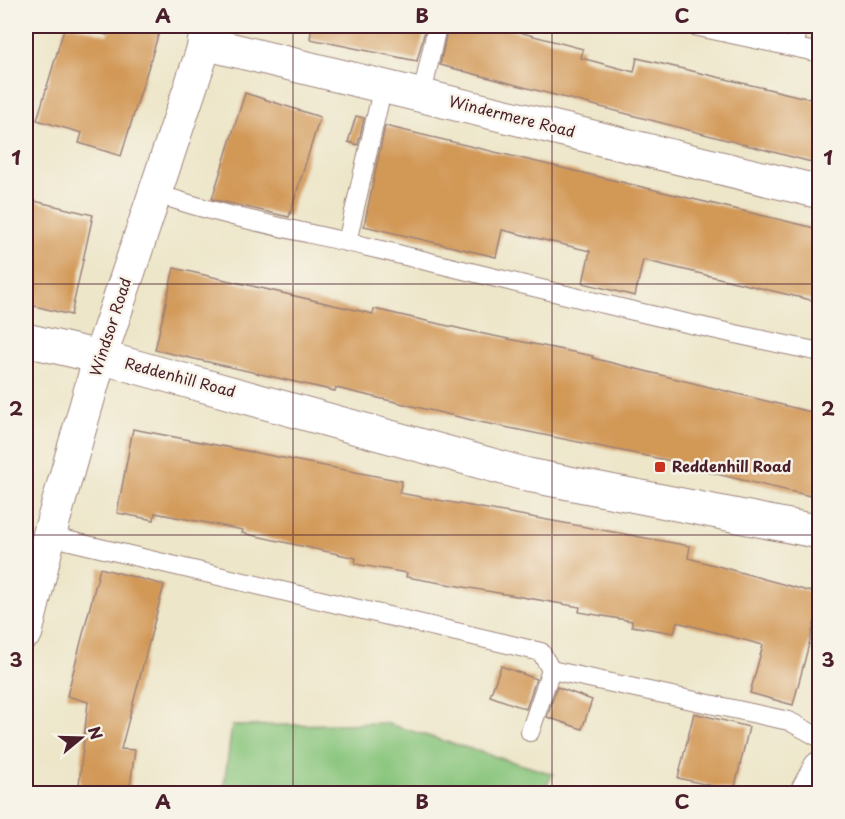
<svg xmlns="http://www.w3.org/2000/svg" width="845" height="819" viewBox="0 0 845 819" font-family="'Playpen Sans',sans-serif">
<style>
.green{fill:#88c57c;stroke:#697254;stroke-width:1.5}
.building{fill:#d29857}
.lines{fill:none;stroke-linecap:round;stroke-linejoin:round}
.service-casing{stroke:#9c827a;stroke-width:20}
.minor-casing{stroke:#9c827a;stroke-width:35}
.tertiary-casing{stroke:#9c827a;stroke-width:35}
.service{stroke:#fff;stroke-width:18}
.minor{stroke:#fff;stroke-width:33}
.tertiary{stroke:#fff;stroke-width:33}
.grid{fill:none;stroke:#4a1f2b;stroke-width:1.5;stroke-opacity:0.55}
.poi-dot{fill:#c8321e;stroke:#f7f3e8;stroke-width:2}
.labels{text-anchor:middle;stroke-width:5;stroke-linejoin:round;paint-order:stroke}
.street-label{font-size:15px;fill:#4a1f2b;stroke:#f7f3e8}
.poi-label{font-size:15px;font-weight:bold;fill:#4a1f2b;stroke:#f7f3e8;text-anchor:start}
.neatline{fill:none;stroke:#4a1f2b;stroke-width:2}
.grid-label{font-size:20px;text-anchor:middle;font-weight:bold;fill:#4a1f2b}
</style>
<rect width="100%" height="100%" fill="#f7f3e8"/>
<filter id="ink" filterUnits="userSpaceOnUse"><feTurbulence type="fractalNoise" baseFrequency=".0167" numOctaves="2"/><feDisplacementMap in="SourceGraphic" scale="12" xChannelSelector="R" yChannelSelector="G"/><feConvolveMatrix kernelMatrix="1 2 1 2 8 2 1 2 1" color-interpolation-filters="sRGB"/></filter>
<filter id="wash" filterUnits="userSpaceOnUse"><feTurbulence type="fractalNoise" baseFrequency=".008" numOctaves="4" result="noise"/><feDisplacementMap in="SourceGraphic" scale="24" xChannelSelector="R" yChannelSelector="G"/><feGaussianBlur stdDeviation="1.35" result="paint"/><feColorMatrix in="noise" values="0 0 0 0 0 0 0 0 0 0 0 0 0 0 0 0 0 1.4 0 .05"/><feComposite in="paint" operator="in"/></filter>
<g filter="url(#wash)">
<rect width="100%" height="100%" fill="#ede6c9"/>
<polygon class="green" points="385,723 553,774 542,793 223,793 232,726"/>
<g id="blocks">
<g class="building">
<polygon points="65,26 75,26 107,35 110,26 161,26 121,156 79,143 82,133 37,120"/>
<polygon points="312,26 426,26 417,61 310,39"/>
<polygon points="448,26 496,26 583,49 581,58 634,72 637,58 819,101 819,164 440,65"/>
<polygon points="245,93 320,117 289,217 212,199"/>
<polygon points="356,116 364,118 358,145 348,142"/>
<polygon points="385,126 819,229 819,302 643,260 635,296 583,283 590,251 502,230 496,257 364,226"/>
<polygon points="26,199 93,215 71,315 26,304"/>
<polygon points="174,268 373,314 374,309 479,333 593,356 592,358 819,414 819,498 695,469 696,466 480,422 336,388 335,391 155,350"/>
<polygon points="133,429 402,481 399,493 690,546 688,558 819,594 819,606 793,705 750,693 763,645 677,622 674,633 632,626 632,621 579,612 580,607 406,577 407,573 355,564 356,558 242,533 243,530 155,513 154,520 117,513"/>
<polygon points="100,568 164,585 121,749 135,750 129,794 78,794 88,702 67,696"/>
<polygon points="501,666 536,679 526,709 490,696"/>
<polygon points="557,687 592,700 582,729 547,717"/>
<polygon points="694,713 749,727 734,791 678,778"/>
</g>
</g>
</g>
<g filter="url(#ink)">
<use href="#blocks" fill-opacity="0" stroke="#9c827a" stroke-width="1.5"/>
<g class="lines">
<g class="service-casing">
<g id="service">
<polyline points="694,26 820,53"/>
<polyline points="794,47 799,26"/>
<polyline points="422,95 437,26"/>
<path d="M155 193C230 219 308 232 385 251 529 286 674 322 820 352"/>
<polyline points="347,242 383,86"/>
<polyline points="49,536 541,652 551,670"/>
<polyline points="530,732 551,670 789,721 820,738"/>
</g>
</g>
<g class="minor-casing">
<g id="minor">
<polyline points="204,43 820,192"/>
<polyline points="26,340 100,357"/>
<polyline points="806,794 820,768"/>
</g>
</g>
<g class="tertiary-casing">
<g id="tertiary">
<polyline points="100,357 528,475 820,532"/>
<polyline points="26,632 49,536 100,357 211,26"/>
</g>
</g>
<use href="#service" class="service"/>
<use href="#minor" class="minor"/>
<use href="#tertiary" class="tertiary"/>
</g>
</g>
<path class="grid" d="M293 26V794M552 26V794M26 284H820M26 535H820"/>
<rect class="poi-dot" x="654" y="461" width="12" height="12" rx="3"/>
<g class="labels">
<g class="street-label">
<text transform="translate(512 117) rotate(14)" y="5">Windermere Road</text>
<text transform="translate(111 327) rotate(-72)" y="5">Windsor Road</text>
<text transform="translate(180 378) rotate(15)" y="5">Reddenhill Road</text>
</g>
<g class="poi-label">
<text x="672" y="472">Reddenhill Road</text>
</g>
</g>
<rect width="845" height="819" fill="none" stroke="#f7f3e8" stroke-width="66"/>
<g transform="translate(81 738) rotate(71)" stroke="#f7f3e8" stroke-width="4.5" paint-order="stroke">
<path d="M0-4.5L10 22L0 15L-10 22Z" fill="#4a1f2b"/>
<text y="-9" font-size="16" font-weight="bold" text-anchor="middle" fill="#4a1f2b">N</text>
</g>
<rect x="33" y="33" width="779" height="753" class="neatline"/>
<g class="grid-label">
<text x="163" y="23">A</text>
<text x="422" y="23">B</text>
<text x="682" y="23">C</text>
<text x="16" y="165">1</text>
<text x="828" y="165">1</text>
<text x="16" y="416">2</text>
<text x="828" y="416">2</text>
<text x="16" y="667">3</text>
<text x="828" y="667">3</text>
<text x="163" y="809">A</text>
<text x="422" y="809">B</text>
<text x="682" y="809">C</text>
</g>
</svg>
